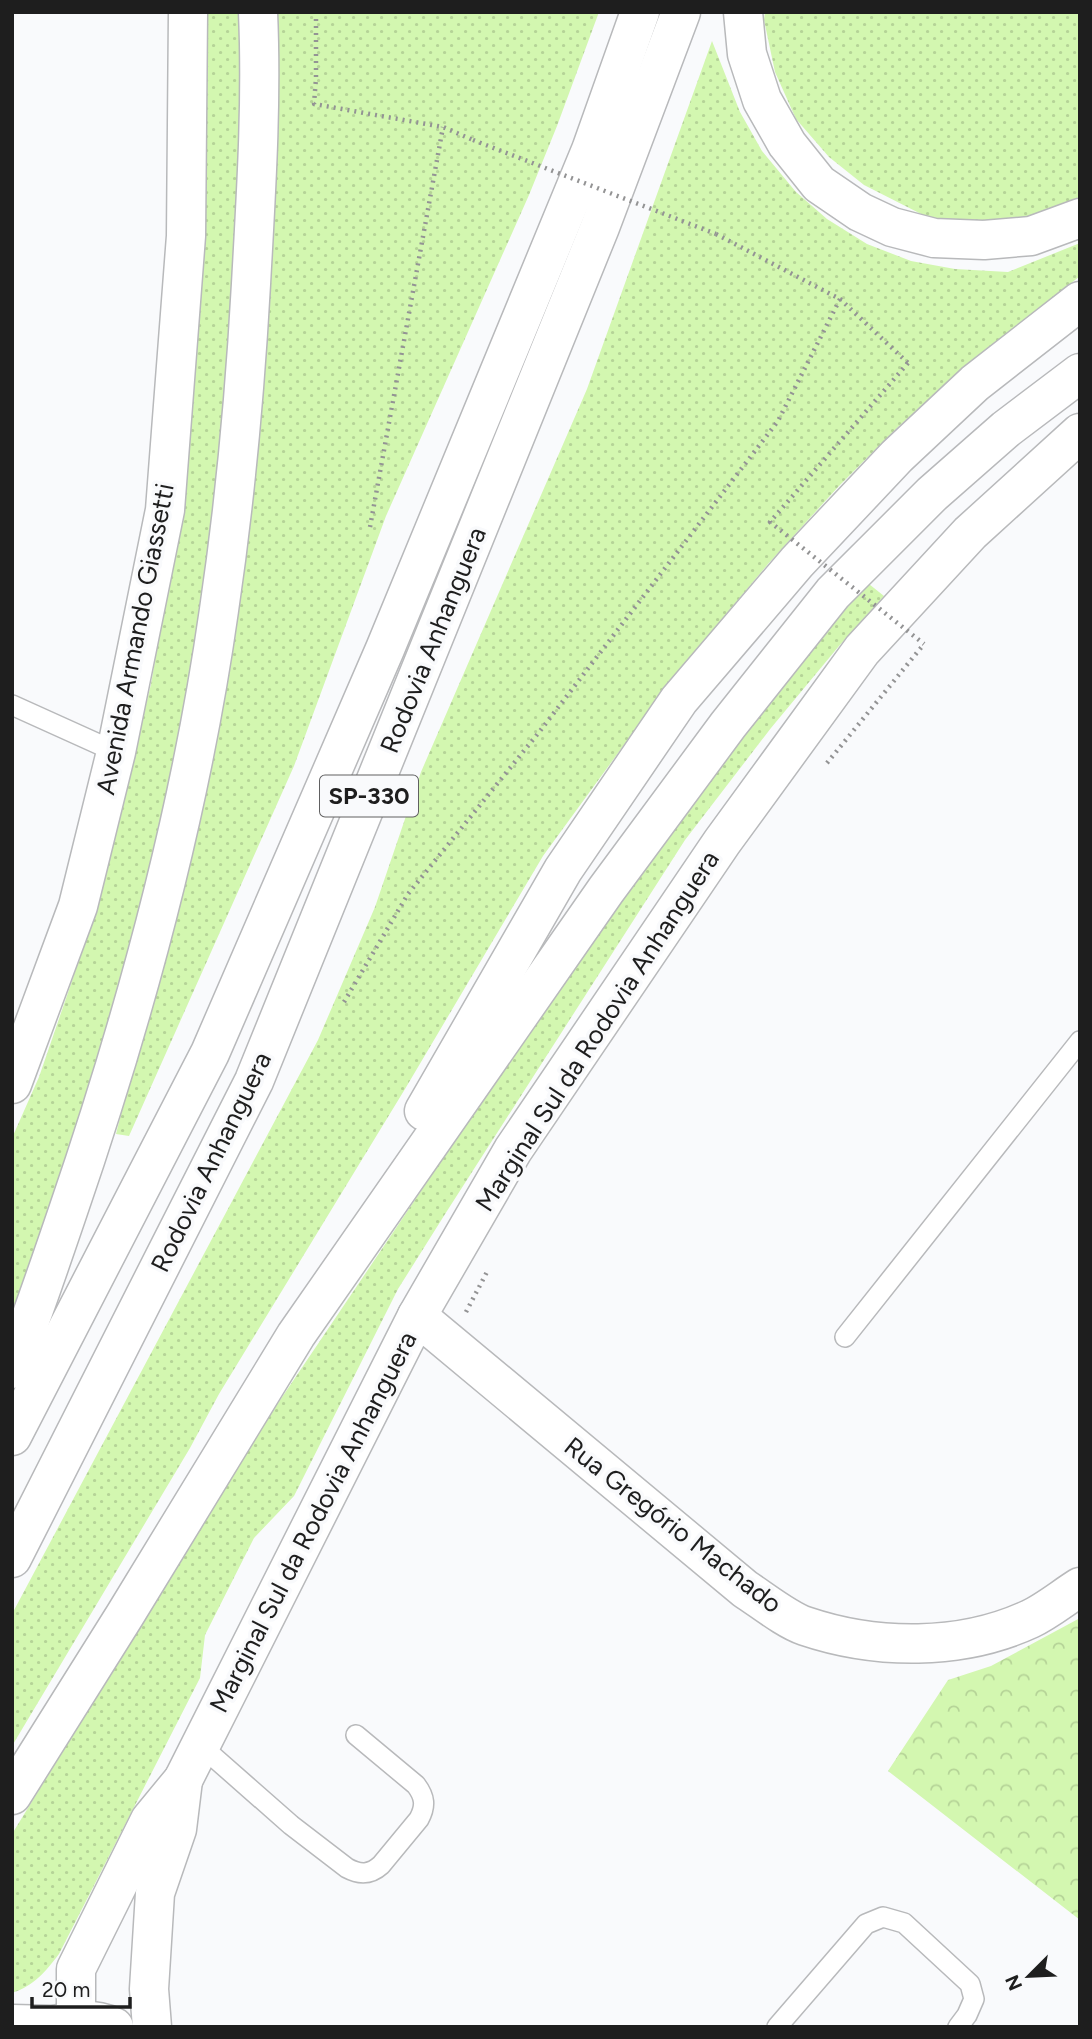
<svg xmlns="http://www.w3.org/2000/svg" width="1092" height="2039" viewBox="0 0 1092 2039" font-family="Figtree,sans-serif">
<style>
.grass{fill:url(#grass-dots)}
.forest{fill:url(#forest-crowns)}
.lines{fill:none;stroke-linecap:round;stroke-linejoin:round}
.service-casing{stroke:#b8b9bb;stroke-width:22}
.tertiary-casing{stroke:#b8b9bb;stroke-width:41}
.secondary-casing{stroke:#b8b9bb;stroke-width:41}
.primary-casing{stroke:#b8b9bb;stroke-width:41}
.motorway-casing{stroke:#b8b9bb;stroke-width:41}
.path{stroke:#939394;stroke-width:4.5;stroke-dasharray:2 5;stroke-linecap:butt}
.service{stroke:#fff;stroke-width:19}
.tertiary{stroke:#fff;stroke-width:38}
.secondary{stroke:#fff;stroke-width:38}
.primary{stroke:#fff;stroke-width:38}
.motorway{stroke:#fff;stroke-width:38}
.path-bridge{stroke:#939394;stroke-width:4.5;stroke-dasharray:2 5;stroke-linecap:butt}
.labels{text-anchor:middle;stroke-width:7;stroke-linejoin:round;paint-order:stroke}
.shield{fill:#f9fafc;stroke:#606061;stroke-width:2}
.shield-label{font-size:24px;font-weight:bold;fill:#1e1e1e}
.street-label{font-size:26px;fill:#1e1e1e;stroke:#f9fafc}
</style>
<defs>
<pattern id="grass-dots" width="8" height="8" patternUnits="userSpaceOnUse" patternTransform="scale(1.75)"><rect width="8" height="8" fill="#d3f7b0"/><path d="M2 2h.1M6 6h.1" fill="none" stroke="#b5d397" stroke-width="1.8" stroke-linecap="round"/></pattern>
<pattern id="forest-crowns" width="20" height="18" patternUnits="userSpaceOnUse" patternTransform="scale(1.75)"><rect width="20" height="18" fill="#d3f7b0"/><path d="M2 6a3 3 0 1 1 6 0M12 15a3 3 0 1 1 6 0" fill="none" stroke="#b5d397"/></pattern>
</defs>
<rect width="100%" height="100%" fill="#f9fafc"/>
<g class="grass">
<polygon points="203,12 242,12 242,183 210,572 163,819 107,1048 12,1325 12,1138 39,1077 73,978 121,809 151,684 174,551"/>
<polygon points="274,12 599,12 557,126 529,195 386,516 294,766 129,1136 116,1134 188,846"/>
<polygon points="765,12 1080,12 1080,199 1069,205 1024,220 976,222 927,217 864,185 829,157 796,119 775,72 764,20"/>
<polygon points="712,41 740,112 762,151 796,192 827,219 867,244 911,261 955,269 1008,272 1080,243 1080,276 946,384 898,427 839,486 768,564 672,679 543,856 405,1089 219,1394 190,1448 12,1746 12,1614 318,1040 375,907 421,772 587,389"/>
<path d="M869 584 884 596 839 646 771 728 685 840 447 1211 398 1289 294 1496 254 1538 205 1635 200 1678 59 1954C46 1971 34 1986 12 1993V1834L93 1702 200 1519 522 1041 673 827 824 632Z"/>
</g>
<polygon class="forest" points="1080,1618 1080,1920 888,1771 948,1680 991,1666"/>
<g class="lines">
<g class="service-casing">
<g id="service">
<polyline points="12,705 116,752"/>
<polyline points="845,1337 1080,1041"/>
<path d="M200 1745 291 1825 347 1868C360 1875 370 1875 381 1865L419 1819C426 1806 425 1797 416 1785L356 1735"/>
<polyline points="777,2027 866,1924 883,1917 904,1923 970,1984 974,1999 967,2015 958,2027"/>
</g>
</g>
<g class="tertiary-casing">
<polyline id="tertiary" points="417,1316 513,1150 722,842 862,650 970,533 1080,433"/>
</g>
<g class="secondary-casing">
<g id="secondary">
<path d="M76 2020V1969L150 1820 183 1780 417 1316 745 1589C762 1600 787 1620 805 1626 876 1650 961 1651 1030 1619 1047 1611 1064 1597 1080 1587"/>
<polyline points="152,2027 149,1989 155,1893 177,1829 183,1780"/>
</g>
</g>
<g class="primary-casing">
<g id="primary">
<polyline points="12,1084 78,906 116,752 165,510 186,236 188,12"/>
<polyline points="12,2024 52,2025"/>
<path d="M50 2027C69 2019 94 2018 114 2027"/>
</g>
</g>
<g class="motorway-casing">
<g id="motorway">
<polyline points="743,12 747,54 762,100 787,144 819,184 860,212 892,227 934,238 984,240 1031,236 1080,218"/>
<polyline points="424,1111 563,870 679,700 797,562 897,456 975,383 1080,301"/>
<path d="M12 1369C32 1317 50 1264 68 1211 135 1016 190 815 219 610 235 502 245 393 251 284 256 194 262 103 258 12"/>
<polyline points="12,1436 210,1053 385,649 591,150 640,12"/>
<polyline points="12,1558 254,1081 600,227 681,12"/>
<polyline points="12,1795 125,1615 296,1335 606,890 728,725 833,593 932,494 1006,429 1080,373"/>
</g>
</g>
<g class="path">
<polyline points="316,12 316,78 314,104 443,127 473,140"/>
<polyline points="716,234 840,299 908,363"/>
<polyline points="370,527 443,127"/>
<polyline points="827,763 924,644"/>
<polyline points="344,1002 408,894 540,731 778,421 840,299"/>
<polyline points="466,1312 488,1270"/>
</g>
<use href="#service" class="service"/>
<use href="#tertiary" class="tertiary"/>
<use href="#secondary" class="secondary"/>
<use href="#primary" class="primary"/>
<use href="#motorway" class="motorway"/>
<g class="path-bridge">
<polyline points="473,140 716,234"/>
<polyline points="908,363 770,522 924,644"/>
</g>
</g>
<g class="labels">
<rect class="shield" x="320" y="775.5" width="98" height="41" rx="5"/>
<g class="shield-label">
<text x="369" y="804">SP-330</text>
</g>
<g class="street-label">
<text transform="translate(135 639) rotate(-79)" y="9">Avenida Armando Giassetti</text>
<text transform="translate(433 640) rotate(-68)" y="9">Rodovia Anhanguera</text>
<text transform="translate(597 1031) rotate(-57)" y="9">Marginal Sul da Rodovia Anhanguera</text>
<text transform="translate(211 1162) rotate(-64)" y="9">Rodovia Anhanguera</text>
<text transform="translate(313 1522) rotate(-63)" y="9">Marginal Sul da Rodovia Anhanguera</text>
<text transform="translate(673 1525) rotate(38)" y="9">Rua Gregório Machado</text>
</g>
</g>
<rect width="1092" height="2039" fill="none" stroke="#1e1e1e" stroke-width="28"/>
<g transform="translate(1029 1976) rotate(246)" stroke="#f9fafc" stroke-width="5" paint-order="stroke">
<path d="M0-5L12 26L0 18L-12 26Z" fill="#1e1e1e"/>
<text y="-10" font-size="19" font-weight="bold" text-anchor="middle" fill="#1e1e1e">N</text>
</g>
<path d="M32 1997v10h98v-10" fill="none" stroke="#1e1e1e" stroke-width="3.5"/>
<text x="42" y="1997" font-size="21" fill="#1e1e1e" stroke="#f9fafc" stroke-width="5" paint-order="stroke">20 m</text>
</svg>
